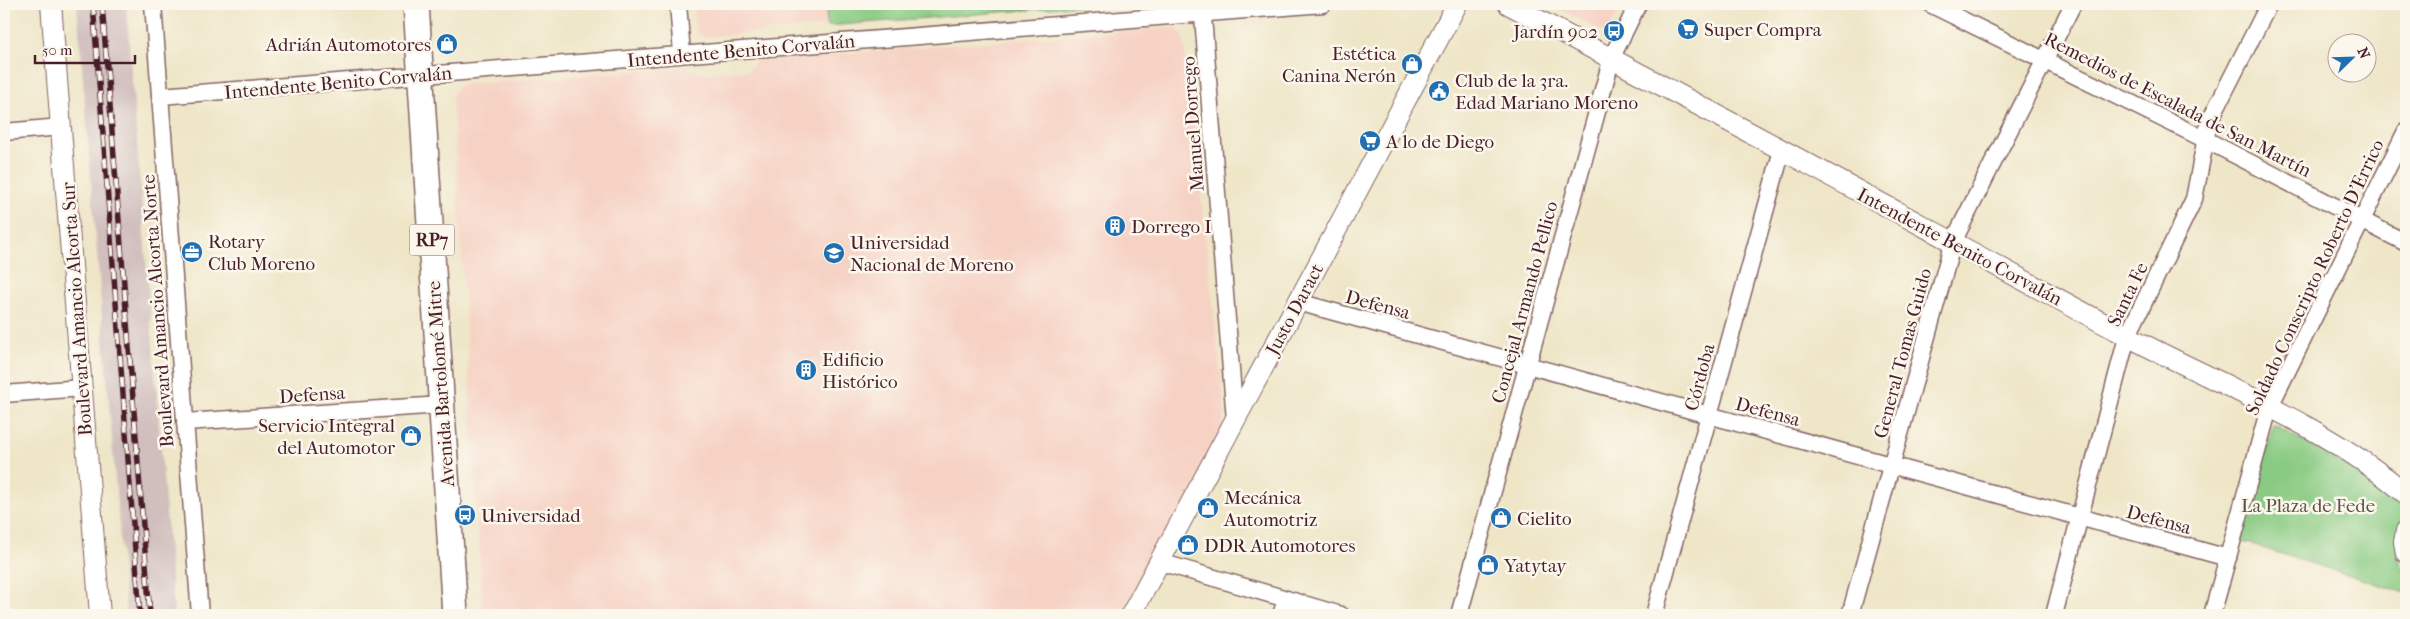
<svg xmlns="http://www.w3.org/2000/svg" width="2410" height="619" viewBox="0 0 2410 619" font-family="'IM FELL French Canon',serif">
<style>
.built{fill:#f6d2c4}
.industrial{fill:#d1bfbe}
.green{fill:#8acb83;stroke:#6a7557}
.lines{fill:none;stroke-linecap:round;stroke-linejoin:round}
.minor-casing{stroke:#846562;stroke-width:19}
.tertiary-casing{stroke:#846562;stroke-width:22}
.primary-casing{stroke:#846562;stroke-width:28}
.minor{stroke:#fff;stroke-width:16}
.tertiary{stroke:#fff;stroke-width:20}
.primary{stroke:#fff;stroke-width:25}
.rail-casing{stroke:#4a1f2b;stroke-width:5.5}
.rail{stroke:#fbf7ec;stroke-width:4;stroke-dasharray:11;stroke-linecap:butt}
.labels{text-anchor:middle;stroke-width:5;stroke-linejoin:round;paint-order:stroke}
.shield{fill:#fbf7ec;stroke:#7f6065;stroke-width:1}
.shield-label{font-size:18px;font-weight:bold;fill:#4a1f2b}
.poi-label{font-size:19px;fill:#4a1f2b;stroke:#fbf7ec;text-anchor:start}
.street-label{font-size:19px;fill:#4a1f2b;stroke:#fbf7ec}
.park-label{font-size:19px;fill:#5d5345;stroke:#fbf7ec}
</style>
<rect width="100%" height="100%" fill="#fbf7ec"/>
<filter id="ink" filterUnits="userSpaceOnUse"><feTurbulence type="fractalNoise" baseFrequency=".02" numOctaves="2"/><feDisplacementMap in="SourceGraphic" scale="10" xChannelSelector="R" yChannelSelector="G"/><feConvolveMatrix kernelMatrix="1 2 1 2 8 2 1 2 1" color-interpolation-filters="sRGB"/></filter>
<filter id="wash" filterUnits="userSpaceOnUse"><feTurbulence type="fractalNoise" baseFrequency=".0096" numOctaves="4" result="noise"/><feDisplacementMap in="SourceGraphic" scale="20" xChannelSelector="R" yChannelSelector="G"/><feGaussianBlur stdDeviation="1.12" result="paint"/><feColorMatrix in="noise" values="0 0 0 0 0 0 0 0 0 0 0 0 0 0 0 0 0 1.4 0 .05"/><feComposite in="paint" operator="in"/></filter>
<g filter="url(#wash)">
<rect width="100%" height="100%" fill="#efe6c8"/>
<g class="built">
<polygon points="694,4 826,4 827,26 704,37 695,31"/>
<polygon points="1550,4 1621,4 1607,34"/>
<polygon points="1175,27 1183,35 1225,412 1221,440 1120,615 483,615 452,95 459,85 686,67 701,74 749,70 755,61"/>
</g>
<polygon class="industrial" points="77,4 126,4 174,615 126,615"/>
<g class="green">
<polygon points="826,4 1101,4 827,26"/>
<polygon points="2273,425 2349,466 2389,492 2404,506 2406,519 2401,528 2397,551 2398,560 2406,574 2406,593 2240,541"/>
</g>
</g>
<g filter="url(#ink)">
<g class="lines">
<g class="minor-casing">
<g id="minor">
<polyline points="153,4 200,615"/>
<polyline points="678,4 682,54"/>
<polyline points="1202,4 1235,420"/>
<polyline points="1930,4 2204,139 2406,243"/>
<polyline points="160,96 1323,4"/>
<polyline points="4,132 61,127"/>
<polyline points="1298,302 2228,558"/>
<polyline points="4,394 82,388"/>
<polyline points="185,422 442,405"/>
<polyline points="1160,562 1341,615"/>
<polyline points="1281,615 1286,600"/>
<polyline points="1459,615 1612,57 1638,4"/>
<polyline points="1654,615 1782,150"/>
<polyline points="1850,615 1953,242 2073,4"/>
<polyline points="2054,615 2127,337 2194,199 2209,122 2269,4"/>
<polyline points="2212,615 2269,408 2406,131"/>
</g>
</g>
<g class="tertiary-casing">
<g id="tertiary">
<polyline points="51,4 100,615"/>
<path d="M1508 4C1712 111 1913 221 2116 330 2212 382 2323 423 2406 494"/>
<polyline points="2406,531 2404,542 2406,553"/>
<polyline points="1131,615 1457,4"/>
</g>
</g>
<g class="primary-casing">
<polyline id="primary" points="416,4 455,615"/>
</g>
<use href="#minor" class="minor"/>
<use href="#tertiary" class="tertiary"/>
<use href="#primary" class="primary"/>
<g class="rail-casing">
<g id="rail">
<polyline points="93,4 140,615"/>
<polyline points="102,4 150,615"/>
</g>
</g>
<use href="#rail" class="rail"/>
</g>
</g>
<defs>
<g id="supermarket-disc" transform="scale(1.125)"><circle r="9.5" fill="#1f6fb2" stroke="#fbf7ec"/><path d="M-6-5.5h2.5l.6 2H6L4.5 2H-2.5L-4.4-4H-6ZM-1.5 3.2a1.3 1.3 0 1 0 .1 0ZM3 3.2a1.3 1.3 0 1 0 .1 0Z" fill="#fff"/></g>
<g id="bus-disc" transform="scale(1.125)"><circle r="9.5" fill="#1f6fb2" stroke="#fbf7ec"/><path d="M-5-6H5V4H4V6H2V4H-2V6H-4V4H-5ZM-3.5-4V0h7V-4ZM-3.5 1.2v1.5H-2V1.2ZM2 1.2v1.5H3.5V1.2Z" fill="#fff"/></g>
<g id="shop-disc" transform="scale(1.125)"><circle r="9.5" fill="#1f6fb2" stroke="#fbf7ec"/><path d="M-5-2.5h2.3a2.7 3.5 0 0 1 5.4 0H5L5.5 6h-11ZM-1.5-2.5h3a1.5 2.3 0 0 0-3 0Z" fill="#fff"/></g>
<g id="civic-disc" transform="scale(1.125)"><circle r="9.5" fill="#1f6fb2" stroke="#fbf7ec"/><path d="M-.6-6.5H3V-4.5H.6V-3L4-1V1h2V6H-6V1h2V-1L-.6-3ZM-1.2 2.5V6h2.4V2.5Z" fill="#fff"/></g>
<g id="building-disc" transform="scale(1.125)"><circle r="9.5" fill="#1f6fb2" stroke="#fbf7ec"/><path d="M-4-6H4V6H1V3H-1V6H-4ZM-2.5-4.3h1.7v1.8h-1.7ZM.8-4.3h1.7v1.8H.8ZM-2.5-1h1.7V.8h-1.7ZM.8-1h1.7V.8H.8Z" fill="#fff"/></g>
<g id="office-disc" transform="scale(1.125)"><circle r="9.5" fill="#1f6fb2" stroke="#fbf7ec"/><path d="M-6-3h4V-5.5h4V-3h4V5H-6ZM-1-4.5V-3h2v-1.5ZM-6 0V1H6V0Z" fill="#fff"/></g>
<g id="university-disc" transform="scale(1.125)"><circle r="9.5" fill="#1f6fb2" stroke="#fbf7ec"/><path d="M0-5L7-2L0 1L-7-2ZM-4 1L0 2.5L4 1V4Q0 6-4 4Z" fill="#fff"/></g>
</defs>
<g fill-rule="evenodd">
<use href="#supermarket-disc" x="1688" y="29"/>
<use href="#bus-disc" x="1614" y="31"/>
<use href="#shop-disc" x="447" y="44"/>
<use href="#shop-disc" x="1412" y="64"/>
<use href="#civic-disc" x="1439" y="91"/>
<use href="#supermarket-disc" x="1370" y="141"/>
<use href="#building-disc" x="1115" y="226"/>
<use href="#office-disc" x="192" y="252"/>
<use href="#university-disc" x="834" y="253"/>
<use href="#building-disc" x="806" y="370"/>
<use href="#shop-disc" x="411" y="436"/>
<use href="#shop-disc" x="1208" y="508"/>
<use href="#bus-disc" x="465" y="515"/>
<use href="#shop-disc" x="1501" y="518"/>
<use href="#shop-disc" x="1188" y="545"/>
<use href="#shop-disc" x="1488" y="565"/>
</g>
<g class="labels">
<rect class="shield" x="409.5" y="224.5" width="45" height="31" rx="4"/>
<g class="shield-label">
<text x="432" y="246">RP7</text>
</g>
<g class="poi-label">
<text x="1704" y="36">Super Compra</text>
<text x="1598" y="38" text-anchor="end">Jardín 902</text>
<text x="431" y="51" text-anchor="end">Adrián Automotores</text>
<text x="1396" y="60" text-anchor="end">Estética<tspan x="1396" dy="22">Canina Nerón</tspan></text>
<text x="1455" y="87">Club de la 3ra.<tspan x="1455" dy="22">Edad Mariano Moreno</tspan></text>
<text x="1386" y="148">A lo de Diego</text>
<text x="1131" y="233">Dorrego I</text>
<text x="208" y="248">Rotary<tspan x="208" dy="22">Club Moreno</tspan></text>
<text x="850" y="249">Universidad<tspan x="850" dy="22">Nacional de Moreno</tspan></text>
<text x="822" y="366">Edificio<tspan x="822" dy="22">Histórico</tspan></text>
<text x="395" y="432" text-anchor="end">Servicio Integral<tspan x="395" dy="22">del Automotor</tspan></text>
<text x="1224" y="504">Mecánica<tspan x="1224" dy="22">Automotriz</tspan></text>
<text x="481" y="522">Universidad</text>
<text x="1517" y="525">Cielito</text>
<text x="1204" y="552">DDR Automotores</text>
<text x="1504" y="572">Yatytay</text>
</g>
<g class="street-label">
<text transform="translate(741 50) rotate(-5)" y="7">Intendente Benito Corvalán</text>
<text transform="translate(338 82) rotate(-5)" y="7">Intendente Benito Corvalán</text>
<text transform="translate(2178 104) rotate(27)" y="7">Remedios de Escalada de San Martín</text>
<text transform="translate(1192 124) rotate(-94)" y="7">Manuel Dorrego</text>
<text transform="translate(1960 246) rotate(28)" y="7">Intendente Benito Corvalán</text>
<text transform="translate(2314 277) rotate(-65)" y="7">Soldado Conscripto Roberto D'Errico</text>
<text transform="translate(2127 294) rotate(-64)" y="7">Santa Fe</text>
<text transform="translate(1524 302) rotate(-75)" y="7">Concejal Armando Pellico</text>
<text transform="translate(1378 304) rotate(15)" y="7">Defensa</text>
<text transform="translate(76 309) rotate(-94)" y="7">Boulevard Amancio Alcorta Sur</text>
<text transform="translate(1294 309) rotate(-62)" y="7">Justo Daract</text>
<text transform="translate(157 311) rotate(-94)" y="7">Boulevard Amancio Alcorta Norte</text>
<text transform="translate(1902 353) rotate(-75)" y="7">General Tomas Guido</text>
<text transform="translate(1699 377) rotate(-75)" y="7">Córdoba</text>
<text transform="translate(440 384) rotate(-94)" y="7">Avenida Bartolomé Mitre</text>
<text transform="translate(312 394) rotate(-4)" y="7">Defensa</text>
<text transform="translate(1768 411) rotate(15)" y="7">Defensa</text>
<text transform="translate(2159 519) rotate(15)" y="7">Defensa</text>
</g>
<g class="park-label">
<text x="2308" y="512">La Plaza de Fede</text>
</g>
</g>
<rect width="2410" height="619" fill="none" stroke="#fbf7ec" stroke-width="20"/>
<g transform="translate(2352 58) rotate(67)"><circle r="24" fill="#fbf7ec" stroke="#b4a19f"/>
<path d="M0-4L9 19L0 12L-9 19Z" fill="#1f6fb2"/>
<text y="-8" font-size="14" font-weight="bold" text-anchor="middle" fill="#4a1f2b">N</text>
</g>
<path d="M35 55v8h100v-8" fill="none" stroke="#4a1f2b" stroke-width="2.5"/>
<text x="42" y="55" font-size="15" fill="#4a1f2b" stroke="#fbf7ec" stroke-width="4" paint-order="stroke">50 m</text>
</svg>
